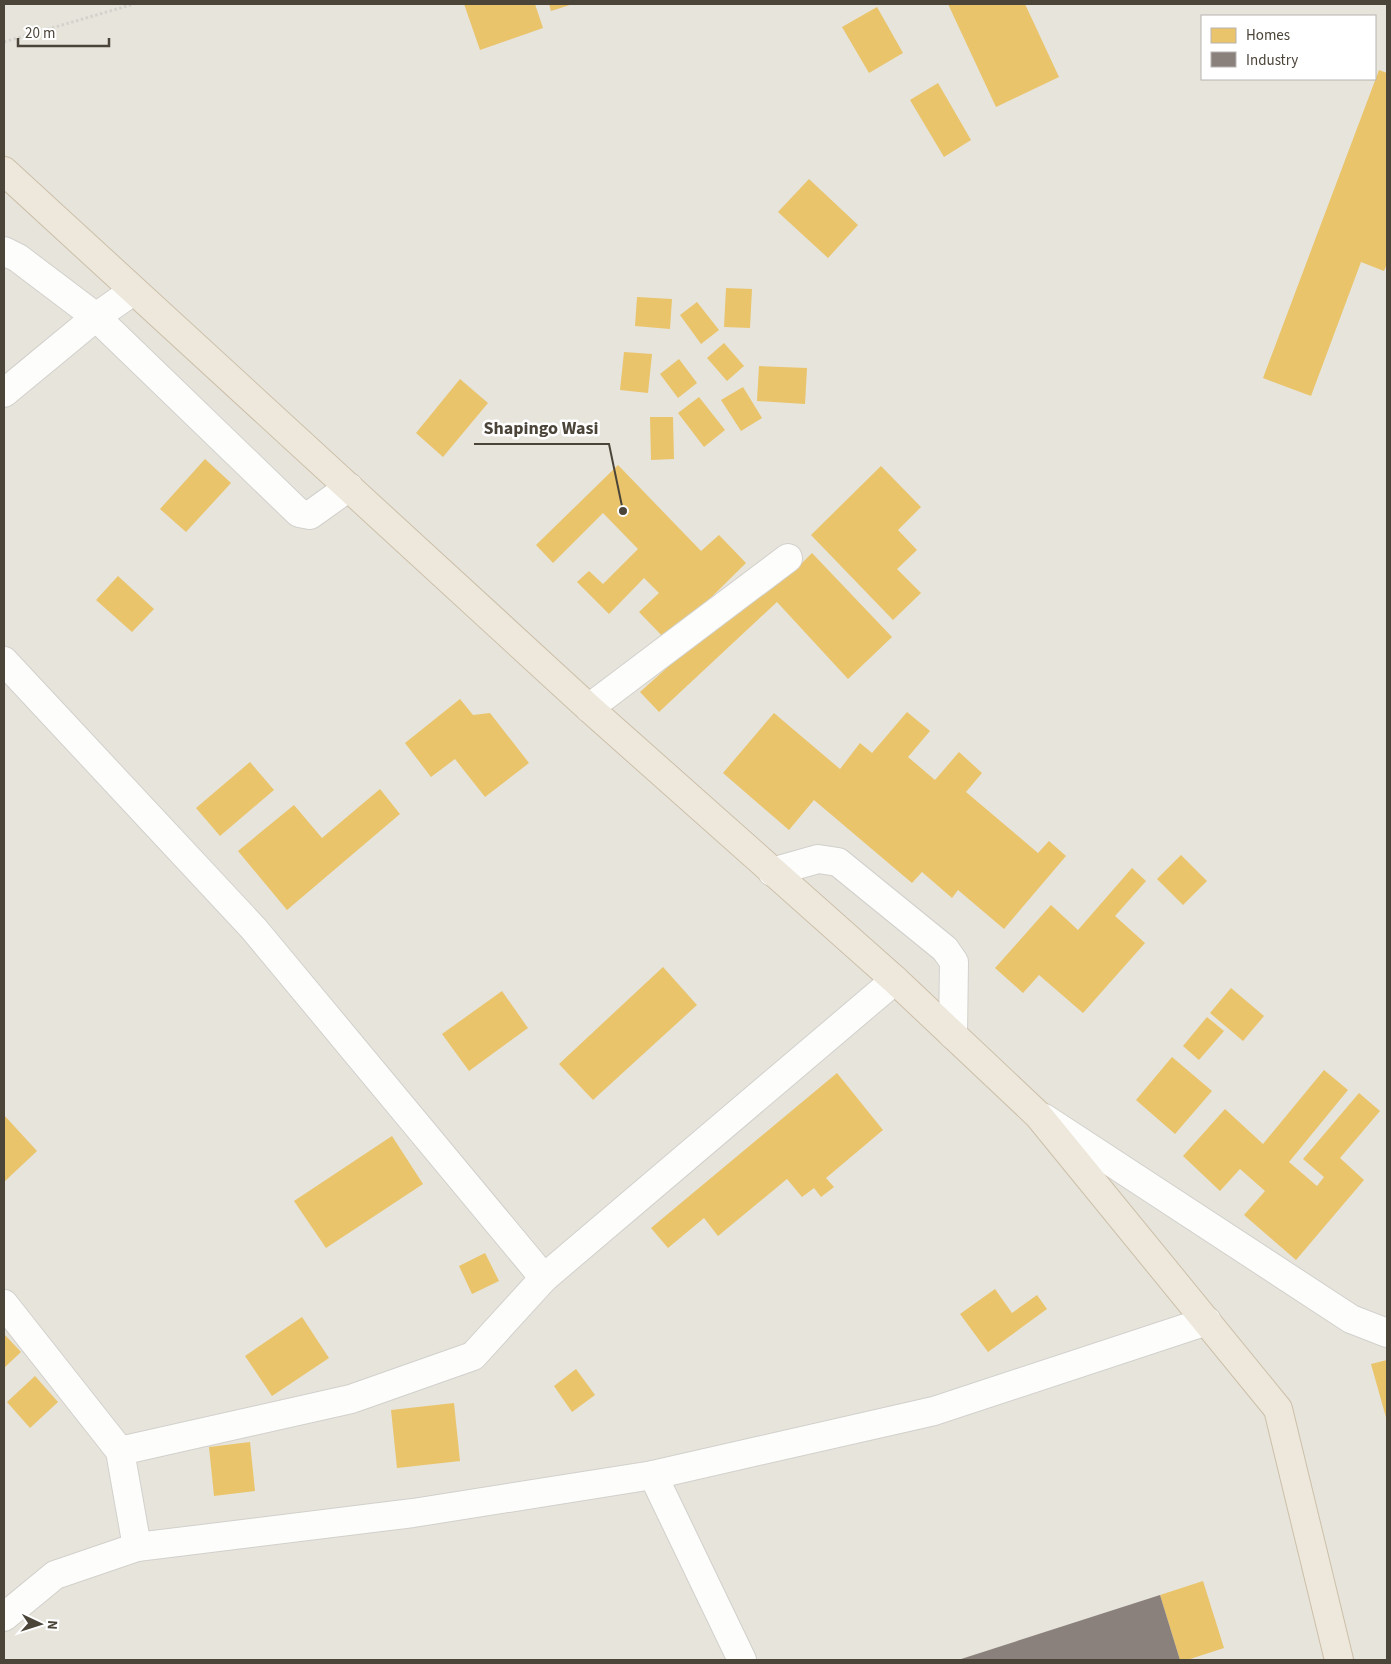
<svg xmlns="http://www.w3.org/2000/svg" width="1391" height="1664" viewBox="0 0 1391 1664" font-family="'Source Sans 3',sans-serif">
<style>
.residential{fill:#e7e4dc;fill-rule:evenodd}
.homes{fill:#e9c46a}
.industry{fill:#8a817c}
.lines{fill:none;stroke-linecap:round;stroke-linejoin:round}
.minor-casing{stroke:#d2d0cb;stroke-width:30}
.highway-casing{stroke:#ccbfa9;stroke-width:30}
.path{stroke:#d3d2cc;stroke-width:3;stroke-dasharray:2.5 2.5;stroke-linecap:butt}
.minor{stroke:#fdfdfc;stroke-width:28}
.highway{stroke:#ede8db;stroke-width:28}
.leader{fill:none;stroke:#4b4439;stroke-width:2}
.callout-dot{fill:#4b4439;stroke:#fff;stroke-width:2}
.callout-label{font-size:18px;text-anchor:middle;font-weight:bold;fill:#4b4439;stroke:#fff;stroke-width:5;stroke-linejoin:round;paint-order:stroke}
</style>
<rect width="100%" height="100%" fill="#f4f2ee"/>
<path class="residential" d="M4 4H1387V1660H4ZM1202 16H1375V79H1202Z"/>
<g class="homes">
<polygon points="464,4 535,4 543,28 480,50"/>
<polygon points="549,4 573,4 551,11"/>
<polygon points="948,4 1025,4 1059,77 996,107"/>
<polygon points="877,7 903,53 869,73 842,27"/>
<polygon points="1379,70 1387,73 1387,264 1384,271 1361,262 1311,396 1263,378"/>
<polygon points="938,83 971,140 944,157 910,100"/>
<polygon points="809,179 858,225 828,258 778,212"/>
<polygon points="726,288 752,289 750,328 724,327"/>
<polygon points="637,297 672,299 670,329 635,326"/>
<polygon points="697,302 719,330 701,344 680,315"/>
<polygon points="724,343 744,366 727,381 707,358"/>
<polygon points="624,352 652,354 648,393 620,390"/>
<polygon points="679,359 697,383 678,398 660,374"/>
<polygon points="759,366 807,368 805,404 757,401"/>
<polygon points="460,379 488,403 443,457 416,433"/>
<polygon points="743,387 762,418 741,431 721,400"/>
<polygon points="699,397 725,430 704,447 678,413"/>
<polygon points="650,417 673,417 674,459 651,460"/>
<polygon points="205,459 231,483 186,532 160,509"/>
<polygon points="618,465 701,551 719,535 746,563 667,641 639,612 659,593 644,578 609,614 577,582 589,571 603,584 638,549 603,513 553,563 536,545"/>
<polygon points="881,466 921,507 898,530 917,550 897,569 921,593 893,620 811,535"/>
<polygon points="812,553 892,637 848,679 777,602 659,712 640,692 785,562 793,572"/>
<polygon points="118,576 154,609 132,632 96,600"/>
<polygon points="460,699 473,715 490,713 529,763 485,797 455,759 431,777 405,743"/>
<polygon points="907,712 930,731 908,757 935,780 959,752 982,773 966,792 1038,853 1049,841 1066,856 1004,929 958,890 952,898 922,872 912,883 814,800 789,830 723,773 774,713 840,769 860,743 872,753"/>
<polygon points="250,762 274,790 220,836 196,808"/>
<polygon points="380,789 400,814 287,910 238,851 294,805 322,838"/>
<polygon points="1181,855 1207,881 1183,905 1157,879"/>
<polygon points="1132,868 1146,881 1115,916 1145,943 1083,1013 1039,975 1023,993 995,968 1051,905 1078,930"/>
<polygon points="663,967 697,1005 593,1100 559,1064"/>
<polygon points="1231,988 1264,1016 1243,1041 1210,1013"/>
<polygon points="502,991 528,1028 469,1071 442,1034"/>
<polygon points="1207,1017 1224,1031 1199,1060 1183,1046"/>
<polygon points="1172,1057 1212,1091 1175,1134 1136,1100"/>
<polygon points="1324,1070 1348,1090 1289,1162 1317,1186 1324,1177 1303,1159 1359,1093 1380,1111 1340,1158 1364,1180 1296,1260 1244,1215 1265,1191 1240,1169 1220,1191 1183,1156 1225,1109 1263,1144"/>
<polygon points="837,1073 883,1130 826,1178 834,1187 821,1197 814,1188 802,1197 787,1179 718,1236 704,1218 668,1248 651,1228"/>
<polygon points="4,1115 37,1151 4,1182"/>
<polygon points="392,1136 423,1184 326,1248 294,1201"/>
<polygon points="485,1253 499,1281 472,1294 459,1266"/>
<polygon points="995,1289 1012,1313 1037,1295 1047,1309 988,1352 960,1314"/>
<polygon points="302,1317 329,1358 272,1396 245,1356"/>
<polygon points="4,1334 21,1352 4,1368"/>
<polygon points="1387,1360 1387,1421 1371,1364"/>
<polygon points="576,1369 595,1395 572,1412 554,1386"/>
<polygon points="35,1376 58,1402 30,1428 7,1402"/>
<polygon points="454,1403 460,1461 397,1468 391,1410"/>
<polygon points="250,1442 255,1491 214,1496 209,1447"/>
<polygon points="1203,1581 1224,1648 1187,1660 1180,1660 1160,1595"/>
</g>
<polygon class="industry" points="1160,1595 1180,1660 958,1660"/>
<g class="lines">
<g class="minor-casing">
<g id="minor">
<polyline points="4,251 18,258 96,317 133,291"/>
<polyline points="4,393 96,317 299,513 310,515 349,487"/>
<polyline points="4,661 254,929 544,1278"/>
<polyline points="589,708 788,558"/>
<polyline points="772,872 818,859 838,862 945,949 954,962 953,1035"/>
<polyline points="1044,1118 1351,1319 1387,1333"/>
<polyline points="4,1304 120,1451 137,1547"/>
<polyline points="120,1451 351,1399 473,1356 544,1278 895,980"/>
<polyline points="653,1475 742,1660"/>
<polyline points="4,1617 55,1575 137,1547 413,1513 653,1475 934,1411 1207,1321"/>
</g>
</g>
<g class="highway-casing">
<polyline id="highway" points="4,171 589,708 895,980 1038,1115 1278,1409 1339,1660"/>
</g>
<polyline class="path" points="4,42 134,4"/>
<use href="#minor" class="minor"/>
<use href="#highway" class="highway"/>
</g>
<path class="leader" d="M623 511L609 444H474"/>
<circle class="callout-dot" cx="623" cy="511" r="5"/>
<g class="callout-label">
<text x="541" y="434">Shapingo Wasi</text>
</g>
<rect width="1391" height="1664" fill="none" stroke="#4b4439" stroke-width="10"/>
<rect x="1201" y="15" width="175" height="65" fill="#ffffff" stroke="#b7b4b0"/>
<rect x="1211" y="28" width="25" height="15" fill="#e9c46a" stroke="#b7b4b0"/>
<text x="1246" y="40" font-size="15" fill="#4b4439">Homes</text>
<rect x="1211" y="52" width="25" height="15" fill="#8a817c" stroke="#b7b4b0"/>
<text x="1246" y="65" font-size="15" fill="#4b4439">Industry</text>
<g transform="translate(40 1624) rotate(94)" stroke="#ffffff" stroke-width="4" paint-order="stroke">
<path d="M0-4L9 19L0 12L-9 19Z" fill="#4b4439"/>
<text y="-8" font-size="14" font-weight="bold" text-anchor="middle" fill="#4b4439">N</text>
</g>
<path d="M18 38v8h91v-8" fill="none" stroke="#4b4439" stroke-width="2.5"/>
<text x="25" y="38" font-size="15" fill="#4b4439" stroke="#ffffff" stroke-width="4" paint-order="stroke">20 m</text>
</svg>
